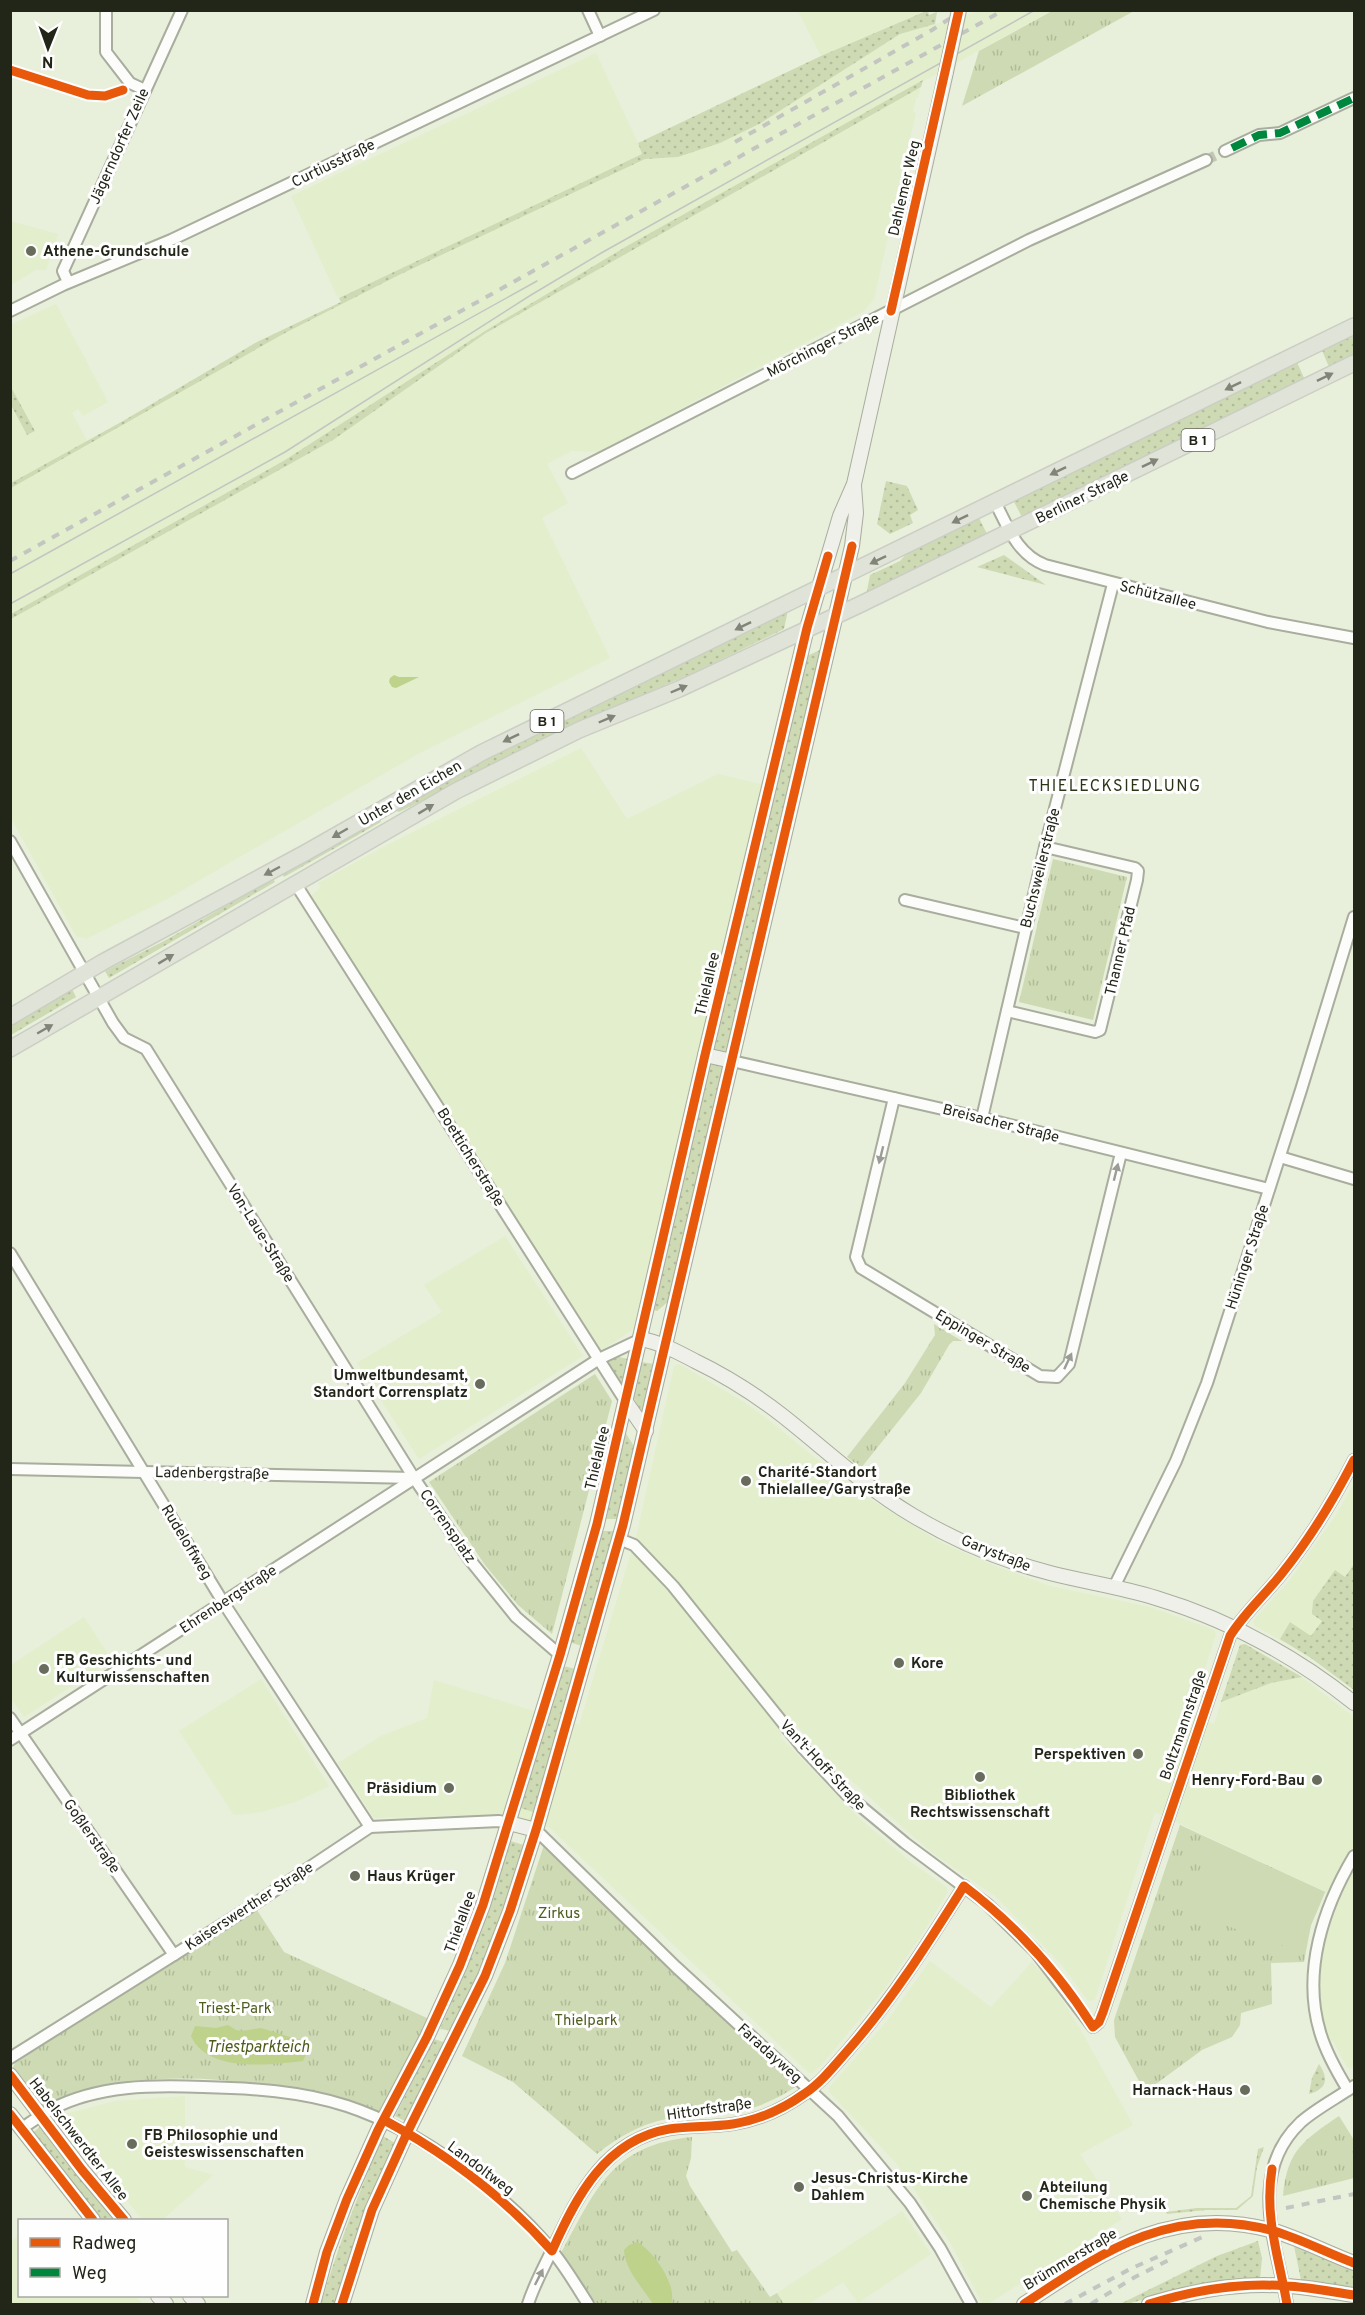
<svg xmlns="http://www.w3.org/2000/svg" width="1365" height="2315" viewBox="0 0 1365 2315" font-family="Overpass,sans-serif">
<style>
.built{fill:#e3eecd}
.grass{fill:url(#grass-dots)}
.park{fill:url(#park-tufts)}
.pitch{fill:#cedab3}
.water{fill:#bed28c}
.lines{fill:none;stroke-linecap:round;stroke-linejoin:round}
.street-tunnel{stroke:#c0c7b4;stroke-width:10;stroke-dasharray:10 5;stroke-linecap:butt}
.street-casing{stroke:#a8ad9d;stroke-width:14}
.secondary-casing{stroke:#a8ad9d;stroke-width:16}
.primary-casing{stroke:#cbcec4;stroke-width:18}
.street{stroke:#fcfdfa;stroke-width:10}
.secondary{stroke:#eef0e9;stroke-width:14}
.primary{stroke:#e0e3d7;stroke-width:15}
.tram{stroke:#c3c5c1;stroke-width:1.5}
.rail{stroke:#c3c5c1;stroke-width:4;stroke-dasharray:8 8;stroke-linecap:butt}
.secondary-bridge-casing{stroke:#a8ad9d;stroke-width:16;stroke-linecap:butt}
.secondary-bridge{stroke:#eef0e9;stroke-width:14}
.quiet{stroke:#00873e;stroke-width:8;stroke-dasharray:15 8;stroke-linecap:butt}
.cycleway-casing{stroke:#fefefe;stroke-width:13}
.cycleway{stroke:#e8590c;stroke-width:9}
.oneway{fill:#818478}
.oneway2{fill:#9a9c95}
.poi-dot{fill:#676c5d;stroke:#fefefe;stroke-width:2}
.labels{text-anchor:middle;stroke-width:6;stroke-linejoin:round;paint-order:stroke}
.shield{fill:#fefefe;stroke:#64675e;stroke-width:1.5}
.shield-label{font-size:14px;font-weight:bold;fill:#222619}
.street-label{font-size:15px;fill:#222619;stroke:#fefefe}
.poi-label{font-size:15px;font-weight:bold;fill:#222619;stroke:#fefefe;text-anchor:start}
.park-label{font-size:15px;fill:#4e5e1e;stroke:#fefefe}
.neighbourhood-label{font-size:16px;letter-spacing:1.5px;fill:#2c3418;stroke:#fefefe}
.water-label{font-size:16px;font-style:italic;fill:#4d5c1c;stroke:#fefefe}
</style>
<defs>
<pattern id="grass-dots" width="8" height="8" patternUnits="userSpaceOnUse" patternTransform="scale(1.5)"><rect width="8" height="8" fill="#cedab3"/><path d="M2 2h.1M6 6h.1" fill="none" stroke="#b1bb99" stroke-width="1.8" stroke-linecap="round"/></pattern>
<pattern id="park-tufts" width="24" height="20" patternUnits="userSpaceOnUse" patternTransform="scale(1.5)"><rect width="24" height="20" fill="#cedab3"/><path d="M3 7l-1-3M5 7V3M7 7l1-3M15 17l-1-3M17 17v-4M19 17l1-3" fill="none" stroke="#b1bb99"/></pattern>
</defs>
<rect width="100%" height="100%" fill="#e8efdb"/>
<g class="built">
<polygon points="916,10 920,13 821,56 798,11"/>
<polygon points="981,11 1050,11 627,246 485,331 285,460 11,614 10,488 285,333 399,275 645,159 678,157 761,123 900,34"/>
<polygon points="596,53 643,154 338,298 291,196"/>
<polygon points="921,87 918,98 916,98 913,112 916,113 874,299 863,312 599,452 572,451 547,464 568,503 542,518 610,658 418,754 167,899 86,939 76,936 11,818 10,619 333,440 486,333"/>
<polygon points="10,221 58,234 46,270 36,270 11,285"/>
<polygon points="56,304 108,402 83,416 78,409 72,413 87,441 11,483 10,325"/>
<polygon points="581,748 627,819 718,774 764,785 636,1327 601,1351 598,1349 313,902 311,896 320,888 318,883 383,847"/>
<polygon points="505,1236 583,1356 419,1459 357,1363 442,1312 424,1285"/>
<polygon points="679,1364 744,1402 775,1425 852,1488 940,1542 995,1566 1050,1586 1150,1607 1214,1630 1216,1634 1190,1715 1214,1724 1240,1645 1245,1644 1299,1675 1354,1717 1354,2065 1351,2068 1347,2067 1333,2041 1328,2039 1322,2012 1319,1987 1324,1945 1339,1899 1155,1812 1095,2000 1088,2001 1061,1964 996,1897 934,1854 910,1834 820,1752 793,1721 780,1737 861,1820 912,1863 946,1887 948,1892 921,1936 882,1992 824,2062 813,2073 809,2073 550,1828 503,1815 374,1818 338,1763 381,1736 427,1718 434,1680 579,1725 637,1533 674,1366"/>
<polygon points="1354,1483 1354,1690 1311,1658 1254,1625 1253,1621 1289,1581 1336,1515"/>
<polygon points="84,1617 112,1660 24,1717 11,1698 11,1665"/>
<polygon points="261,1679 329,1786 298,1801 262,1812 234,1815 179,1731"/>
<polygon points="930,1961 991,2007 1032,1962 1053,1986 1082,2032 1133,2125 1080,2154 1122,2219 988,2304 982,2303 951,2244 897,2164 829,2092 829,2088 887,2021"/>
<polygon points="185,2096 185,2167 213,2175 162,2220 143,2220 61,2120 62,2115 115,2101"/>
<polygon points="902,2211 931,2254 858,2303 843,2282 809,2304 784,2304 777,2293"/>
<polygon points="19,2235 20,2296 135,2296 143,2304 11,2304 11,2242"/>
</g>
<g class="grass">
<polygon points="926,11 928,11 929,15 937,12 935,24 900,34 761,123 720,143 678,157 645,159 399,275 285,333 11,488 11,483 123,421 257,342 341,302 339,298 642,154 638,143 821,56"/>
<polygon points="923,80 921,87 486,333 333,440 11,619 11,614 285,460 485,331 627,246"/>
<polygon points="1354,332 1354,356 1329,367 1321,348"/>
<polygon points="1296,360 1305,380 1023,519 1013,500"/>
<polygon points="11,387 35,431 27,435 11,405"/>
<polygon points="886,481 907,486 918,510 910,515 913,523 890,534 877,524"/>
<polygon points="978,516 988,536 866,596 870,575 900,561 909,551"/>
<polygon points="1004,555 1046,585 977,567"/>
<polygon points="788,610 784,629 693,673 610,709 399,812 397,811 458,772"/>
<polygon points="824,648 728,1054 714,1051 805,657"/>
<polygon points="380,818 381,822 284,877 282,874"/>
<polygon points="273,879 275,882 109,978 105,971 164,941"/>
<polygon points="72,989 76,997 11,1035 11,1026"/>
<polygon points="710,1061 725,1064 669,1301 657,1311 654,1310"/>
<polygon points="619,1357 628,1359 621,1386 607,1362"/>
<polygon points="641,1362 654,1364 642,1413 633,1397"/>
<polygon points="625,1432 635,1448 618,1519 603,1519"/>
<polygon points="601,1531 615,1531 582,1646 569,1642"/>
<polygon points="1354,1564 1354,1690 1311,1658 1280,1639 1290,1622 1311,1636 1322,1621 1312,1614 1313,1601 1335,1570 1345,1577"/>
<polygon points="1245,1644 1302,1677 1271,1683 1221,1702 1240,1645"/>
<polygon points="563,1666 576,1669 533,1812 521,1808"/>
<path d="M510 1841 524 1845C504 1909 481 1970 453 2031L440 2029C468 1967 491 1906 510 1841Z"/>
<polygon points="434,2039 447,2043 407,2122 395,2116"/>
<path d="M1319 2064C1329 2079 1327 2089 1309 2094L1312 2078Z"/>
<polygon points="41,2126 116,2220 100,2220 31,2134"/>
<path d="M383 2136 395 2143 366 2208 335 2304H321C338 2246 359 2192 383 2136Z"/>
<polygon points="1264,2147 1257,2167 1253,2196 1237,2210 1206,2210 1167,2214 1166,2212 1197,2208 1236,2208 1251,2196 1258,2149"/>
<polygon points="1258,2241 1262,2258 1260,2279 1192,2286 1127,2304 1120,2304 1217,2256"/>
<polygon points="1294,2246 1354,2270 1354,2287 1301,2280"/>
</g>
<g class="park">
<polygon points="1052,11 1134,11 962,106 979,51"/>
<polygon points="1053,859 1127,877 1093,1020 1019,1002"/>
<polygon points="934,1324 962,1341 953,1341 949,1345 921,1393 861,1468 847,1457 905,1383 935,1335"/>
<polygon points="595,1374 612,1401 552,1634 518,1605 485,1565 429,1482"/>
<polygon points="1180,1825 1325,1892 1311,1925 1304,1962 1271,1963 1272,2004 1241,2013 1240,2025 1232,2037 1202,2050 1145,2092 1115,2037 1114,2020"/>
<path d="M544 1845 659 1957 797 2086C773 2102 746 2113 716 2115 700 2117 682 2115 666 2119 639 2125 618 2137 597 2154L513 2082 462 2056 505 1963Z"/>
<path d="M255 1907 284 1952 429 2019 381 2110 376 2113C295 2087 213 2071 127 2082 112 2084 97 2088 83 2092 69 2097 53 2107 39 2106L14 2071 13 2067 17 2060Z"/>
<path d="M1339 2116 1354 2140V2178L1283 2196C1287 2150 1304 2140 1339 2116Z"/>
<path d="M692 2137 691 2158 686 2176 690 2186 732 2252 737 2250 770 2297 777 2293 784 2304H596L561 2253C596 2189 612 2145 692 2137Z"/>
</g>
<polygon class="pitch" points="1210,1840 1325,1892 1311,1925 1304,1953 1185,1911"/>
<g class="water">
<polygon points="394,675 399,677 419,677 396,688 392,687 389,682 390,678"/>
<path d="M228 2025 236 2030 242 2031 261 2028 303 2041 308 2050 303 2061C270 2065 207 2073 191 2036L195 2026 216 2028Z"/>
<path d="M637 2242C653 2250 678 2286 671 2304H653C643 2288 625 2270 624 2250L629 2245Z"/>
</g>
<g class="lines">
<polyline class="street-tunnel" points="1206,160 1225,151"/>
<g class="street-casing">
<g id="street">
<polyline points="106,10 106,52 130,83 145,90"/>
<polyline points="588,10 600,36"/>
<polyline points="1225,151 1259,135 1280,133 1354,98"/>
<polyline points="68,282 63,271 182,10"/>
<polyline points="10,311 63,285 171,240 654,10"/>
<polyline points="572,473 1029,240 1206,160"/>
<path d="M995 502C1008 527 1017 554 1045 565L1268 622 1354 638"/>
<polyline points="10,841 113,1023 124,1038 146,1049 414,1478 470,1560 516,1617 560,1655"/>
<polyline points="295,883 626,1402"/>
<polyline points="905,900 1025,928"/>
<polyline points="1007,1011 1095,1032 1100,1030 1137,880 1138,871 1135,868 1045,847"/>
<polyline points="732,1061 982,1118 1269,1189"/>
<polyline points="894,1098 856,1257 861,1268 1040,1376 1057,1377 1069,1364 1121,1153"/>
<polyline points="982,1118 1045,847 1113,584"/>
<polyline points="1280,1157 1354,1179"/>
<polyline points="10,1253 223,1602 370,1827"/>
<polyline points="10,1469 414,1478"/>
<path d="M619 1539 634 1545 673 1586 803 1748 846 1794 905 1843 987 1904 1035 1951 1093 2027 1099 2022 1103 2012 1230 1636C1245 1612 1266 1594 1283 1572 1311 1537 1334 1499 1354 1460"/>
<polyline points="1114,1587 1176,1461 1207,1383 1301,1090 1354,917"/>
<polyline points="10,1718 174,1955"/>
<polyline points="10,1740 599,1359 641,1339"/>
<polyline points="536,1830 676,1967 838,2116 910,2203 940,2248 971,2304"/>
<polyline points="10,2058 247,1909 370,1827 499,1821 509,1823"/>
<path d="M1348 2090C1337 2072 1326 2053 1320 2032 1302 1972 1323 1908 1354 1856"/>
<path d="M21 2129C31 2122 41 2115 52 2109 98 2085 153 2085 203 2087 251 2088 301 2091 347 2106 417 2129 507 2194 553 2252 566 2268 577 2287 588 2304"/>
<path d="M528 2304C534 2285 543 2269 552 2250 578 2196 603 2140 670 2129 691 2126 712 2127 733 2124 759 2120 783 2109 804 2094 821 2083 835 2065 849 2049 893 1998 928 1943 964 1886"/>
<path d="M1287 2304C1276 2242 1247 2173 1301 2122 1317 2108 1337 2098 1354 2086"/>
</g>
</g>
<g class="secondary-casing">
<g id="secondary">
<polyline points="705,1055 732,1061"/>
<path d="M641 1339C659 1342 678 1352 695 1361 726 1376 756 1395 783 1416 826 1450 865 1487 912 1515 954 1540 1003 1561 1050 1573 1085 1582 1121 1587 1156 1598 1229 1620 1295 1656 1354 1703"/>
<polyline points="626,1402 646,1431"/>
<polyline points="509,1823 536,1830"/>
<polyline points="10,2075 82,2170 124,2220"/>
<polyline points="10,2114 93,2220"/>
<polyline points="158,2296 166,2304"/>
<polyline points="190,2296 198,2304"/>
<polyline points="313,2304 327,2252 347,2199 378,2130 427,2037 460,1965 483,1905 560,1655 597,1524 705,1055 807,628 840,516 854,484 946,72"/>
<polyline points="342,2304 372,2210 407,2133 485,1976 510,1911 536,1830 623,1525 852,546 856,513 854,486"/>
<path d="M1024 2304C1104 2251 1173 2203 1274 2231 1301 2239 1327 2253 1354 2263"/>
<path d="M1149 2304C1192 2291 1241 2282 1286 2286 1309 2287 1332 2292 1354 2295"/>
</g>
</g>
<g class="primary-casing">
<g id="primary">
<polyline points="10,1017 103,962 305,853 481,753 1354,326"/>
<polyline points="10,1049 456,791 579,730 679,689 859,605 1354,363"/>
</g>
</g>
<use href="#street" class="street"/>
<use href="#secondary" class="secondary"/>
<use href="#primary" class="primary"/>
<g class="tram">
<polyline points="10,574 537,281"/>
<polyline points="10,604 285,452 531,295 603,252 1035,10"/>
</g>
<g class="rail">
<polyline points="735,142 932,30 963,10"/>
<polyline points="10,561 1004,10"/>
<polyline points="1286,2208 1354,2194"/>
<polyline points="1065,2304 1130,2269 1207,2235"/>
<polyline points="1091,2304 1135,2277 1169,2260"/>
</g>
<g class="secondary-bridge-casing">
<polyline id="secondary-bridge" points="946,72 959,10"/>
</g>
<use href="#secondary-bridge" class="secondary-bridge"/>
<polyline class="quiet" points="1232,148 1259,135 1280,133 1354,98"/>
<g class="cycleway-casing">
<g id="cycleway">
<polyline points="10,70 88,95 105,96 123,90"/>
<polyline points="891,311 959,10"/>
<polyline points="10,2075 82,2170 124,2220"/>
<polyline points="10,2114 93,2220"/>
<path d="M384 2120C447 2154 504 2197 552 2251 576 2197 605 2140 669 2129 690 2126 712 2127 733 2124 758 2120 783 2109 804 2094 821 2083 835 2065 849 2049 893 1999 928 1943 964 1886 1014 1924 1059 1973 1093 2027L1099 2022 1103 2012 1230 1636C1245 1612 1266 1594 1283 1572 1311 1537 1334 1499 1354 1460"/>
<path d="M1272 2169C1264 2217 1279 2258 1287 2304"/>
<polyline points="313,2304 327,2252 347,2199 378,2130 427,2037 460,1965 483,1905 560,1655 597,1524 705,1055 807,628 828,556"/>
<polyline points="342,2304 372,2210 407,2133 485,1976 510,1911 536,1830 623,1525 852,546"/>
<path d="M1024 2304C1104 2251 1173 2203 1274 2231 1301 2239 1327 2253 1354 2263"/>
<path d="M1149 2304C1192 2291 1241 2282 1286 2286 1309 2287 1332 2292 1354 2295"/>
</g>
</g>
<use href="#cycleway" class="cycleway"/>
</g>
<defs><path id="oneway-solid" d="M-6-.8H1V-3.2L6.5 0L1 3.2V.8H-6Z" transform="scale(1.5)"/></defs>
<g class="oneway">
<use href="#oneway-solid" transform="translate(1325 377) rotate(-26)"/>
<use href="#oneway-solid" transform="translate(1233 386) rotate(154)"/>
<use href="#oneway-solid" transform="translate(1150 463) rotate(-26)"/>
<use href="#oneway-solid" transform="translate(1058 471) rotate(154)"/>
<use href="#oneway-solid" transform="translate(960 519) rotate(154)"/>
<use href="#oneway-solid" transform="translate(878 560) rotate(154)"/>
<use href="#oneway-solid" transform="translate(743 626) rotate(154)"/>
<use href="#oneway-solid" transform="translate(679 689) rotate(-23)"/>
<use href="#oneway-solid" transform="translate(607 719) rotate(-23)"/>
<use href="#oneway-solid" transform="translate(511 738) rotate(154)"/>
<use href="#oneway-solid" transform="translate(426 809) rotate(-31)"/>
<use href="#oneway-solid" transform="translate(340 833) rotate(150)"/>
<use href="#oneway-solid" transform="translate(272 871) rotate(152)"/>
<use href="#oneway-solid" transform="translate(166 959) rotate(-31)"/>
<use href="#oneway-solid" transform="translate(45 1029) rotate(-30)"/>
</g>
<g class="oneway2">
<use href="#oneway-solid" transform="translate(881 1155) rotate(104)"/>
<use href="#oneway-solid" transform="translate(1116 1172) rotate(-76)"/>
<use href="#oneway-solid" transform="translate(1068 1361) rotate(-65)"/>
<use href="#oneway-solid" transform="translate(539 2277) rotate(-63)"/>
</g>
<g class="poi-dot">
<circle cx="31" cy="251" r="6"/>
<circle cx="480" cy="1384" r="6"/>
<circle cx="746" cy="1481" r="6"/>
<circle cx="899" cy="1663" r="6"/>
<circle cx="44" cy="1669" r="6"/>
<circle cx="1138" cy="1754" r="6"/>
<circle cx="980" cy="1777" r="6"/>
<circle cx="1317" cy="1780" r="6"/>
<circle cx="449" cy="1788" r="6"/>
<circle cx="355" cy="1876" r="6"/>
<circle cx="1245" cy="2090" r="6"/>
<circle cx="132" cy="2144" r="6"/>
<circle cx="799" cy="2187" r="6"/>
<circle cx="1027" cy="2196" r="6"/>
</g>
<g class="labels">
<g class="shield">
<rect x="1181.5" y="429" width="33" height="22" rx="4.5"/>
<rect x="530.5" y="710" width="33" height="22" rx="4.5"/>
</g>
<g class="shield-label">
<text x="1198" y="445">B 1</text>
<text x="547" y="726">B 1</text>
</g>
<g class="street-label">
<text transform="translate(119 146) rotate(-66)" y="5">Jägerndorfer Zeile</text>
<text transform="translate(333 163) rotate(-26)" y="5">Curtiusstraße</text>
<text transform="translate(904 188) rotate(-77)" y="5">Dahlemer Weg</text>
<text transform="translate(823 345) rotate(-27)" y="5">Mörchinger Straße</text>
<text transform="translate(1082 497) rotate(-26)" y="5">Berliner Straße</text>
<text transform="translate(1158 595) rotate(14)" y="5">Schützallee</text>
<text transform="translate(410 793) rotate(-30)" y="5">Unter den Eichen</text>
<text transform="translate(1040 868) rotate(-76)" y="5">Buchsweilerstraße</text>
<text transform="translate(1120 951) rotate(-77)" y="5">Thanner Pfad</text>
<text transform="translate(707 984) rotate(-77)" y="5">Thielallee</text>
<text transform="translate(1001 1123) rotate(14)" y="5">Breisacher Straße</text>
<text transform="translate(471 1157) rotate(58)" y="5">Boetticherstraße</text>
<text transform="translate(261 1233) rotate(58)" y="5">Von-Laue-Straße</text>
<text transform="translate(1247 1257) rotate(-72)" y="5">Hüninger Straße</text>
<text transform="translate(983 1341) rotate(31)" y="5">Eppinger Straße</text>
<text transform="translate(597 1458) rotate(-77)" y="5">Thielallee</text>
<text transform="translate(212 1473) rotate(1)" y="5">Ladenbergstraße</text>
<text transform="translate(448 1526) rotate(55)" y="5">Corrensplatz</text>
<text transform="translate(187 1542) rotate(59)" y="5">Rudeloffweg</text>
<text transform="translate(996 1553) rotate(22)" y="5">Garystraße</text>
<text transform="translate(228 1599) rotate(-33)" y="5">Ehrenbergstraße</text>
<text transform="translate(1183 1725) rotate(-71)" y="5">Boltzmannstraße</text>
<text transform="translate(823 1765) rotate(47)" y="5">Van't-Hoff-Straße</text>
<text transform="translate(92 1836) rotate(55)" y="5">Goßlerstraße</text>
<text transform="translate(249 1906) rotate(-33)" y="5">Kaiserswerther Straße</text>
<text transform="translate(460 1922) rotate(-70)" y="5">Thielallee</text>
<text transform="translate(770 2053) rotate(42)" y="5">Faradayweg</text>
<text transform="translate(709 2109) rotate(-8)" y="5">Hittorfstraße</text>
<text transform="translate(79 2139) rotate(52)" y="5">Habelschwerdter Allee</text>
<text transform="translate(481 2168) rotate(37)" y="5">Landoltweg</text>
<text transform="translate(1070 2259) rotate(-31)" y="5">Brümmerstraße</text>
</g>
<g class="poi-label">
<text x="43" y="256">Athene-Grundschule</text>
<text x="468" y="1380" text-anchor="end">Umweltbundesamt,<tspan x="468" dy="17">Standort Corrensplatz</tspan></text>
<text x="758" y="1477">Charité-Standort<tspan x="758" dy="17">Thielallee/Garystraße</tspan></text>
<text x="56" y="1665">FB Geschichts- und<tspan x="56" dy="17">Kulturwissenschaften</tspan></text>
<text x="911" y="1668">Kore</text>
<text x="1126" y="1759" text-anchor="end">Perspektiven</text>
<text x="1305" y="1785" text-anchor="end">Henry-Ford-Bau</text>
<text x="437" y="1793" text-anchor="end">Präsidium</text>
<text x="980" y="1800" text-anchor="middle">Bibliothek<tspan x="980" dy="17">Rechtswissenschaft</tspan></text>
<text x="367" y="1881">Haus Krüger</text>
<text x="1233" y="2095" text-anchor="end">Harnack-Haus</text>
<text x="144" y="2140">FB Philosophie und<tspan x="144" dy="17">Geisteswissenschaften</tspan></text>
<text x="811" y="2183">Jesus-Christus-Kirche<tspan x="811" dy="17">Dahlem</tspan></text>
<text x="1039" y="2192">Abteilung<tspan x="1039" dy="17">Chemische Physik</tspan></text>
</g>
<g class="park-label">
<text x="559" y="1918">Zirkus</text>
<text x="235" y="2013">Triest-Park</text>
<text x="586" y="2025">Thielpark</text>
</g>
<g class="neighbourhood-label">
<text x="1115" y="791">THIELECKSIEDLUNG</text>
</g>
<g class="water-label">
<text x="258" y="2052">Triestparkteich</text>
</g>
</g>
<rect width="1365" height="2315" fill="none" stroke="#222619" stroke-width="24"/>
<rect x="18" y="2219" width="210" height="78" fill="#fefefe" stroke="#a6a8a2" stroke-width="1.5"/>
<rect x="30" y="2238" width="30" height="9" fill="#e8590c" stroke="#a6a8a2" stroke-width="1.5"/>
<text x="72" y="2249" font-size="18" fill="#222619">Radweg</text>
<rect x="30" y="2268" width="30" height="9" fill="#00873e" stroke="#a6a8a2" stroke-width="1.5"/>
<text x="72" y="2279" font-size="18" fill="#222619">Weg</text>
<g transform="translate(48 48) rotate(181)" stroke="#fefefe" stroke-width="4.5" paint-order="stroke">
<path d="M0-4.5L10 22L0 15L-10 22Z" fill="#222619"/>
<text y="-9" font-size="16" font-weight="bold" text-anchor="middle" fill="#222619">N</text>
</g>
</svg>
